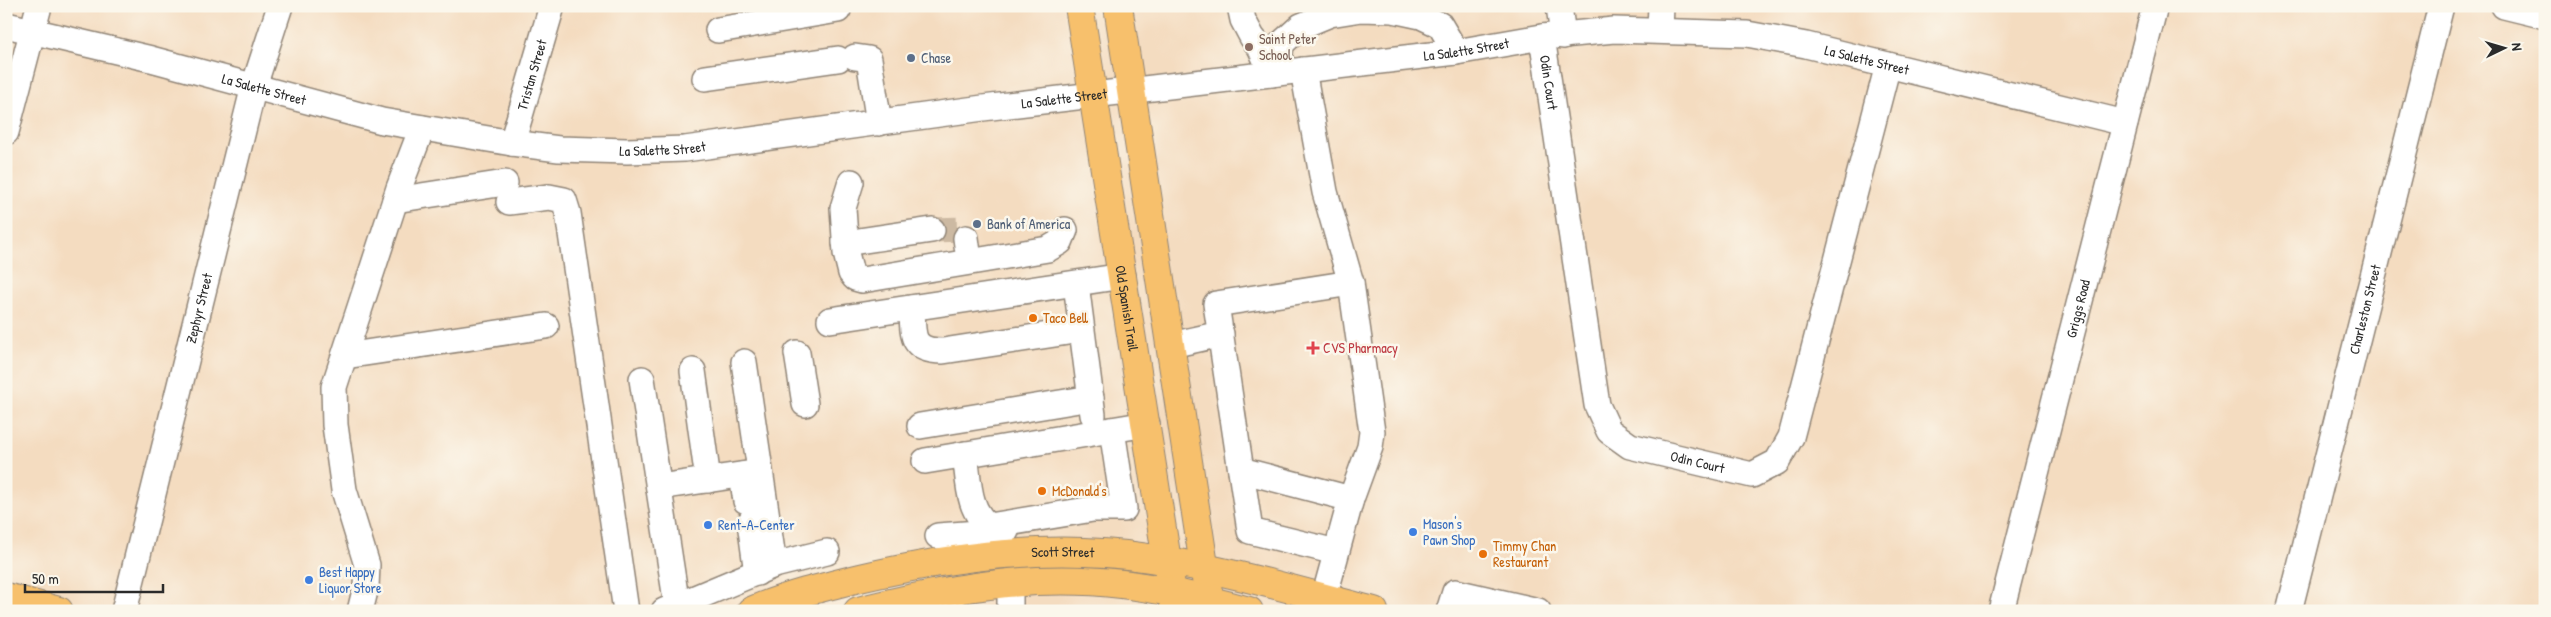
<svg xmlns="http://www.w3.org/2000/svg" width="2551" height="617" viewBox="0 0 2551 617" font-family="'Patrick Hand',sans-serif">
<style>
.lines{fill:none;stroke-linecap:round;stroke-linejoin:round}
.minor-tunnel{stroke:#ccb9a2;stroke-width:25;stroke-dasharray:25 12;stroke-linecap:butt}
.minor-casing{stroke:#908476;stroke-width:28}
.major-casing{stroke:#908476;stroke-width:30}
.minor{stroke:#fff;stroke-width:25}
.major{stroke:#f7c06c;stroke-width:28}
.education-dot{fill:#8d6e63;stroke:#fbf7ec;stroke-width:2}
.service-dot{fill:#5c6f8a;stroke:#fbf7ec;stroke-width:2}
.food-dot{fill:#e8710a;stroke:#fbf7ec;stroke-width:2}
.health-dot{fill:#e0444e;stroke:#fbf7ec;stroke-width:2}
.shop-dot{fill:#3f7fe0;stroke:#fbf7ec;stroke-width:2}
.labels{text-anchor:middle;stroke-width:5;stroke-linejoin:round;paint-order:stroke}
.education-label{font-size:14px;fill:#785e54;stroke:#fbf7ec;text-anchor:start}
.street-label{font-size:14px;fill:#2b2b2b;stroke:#fbf7ec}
.service-label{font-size:14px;fill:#4e5e75;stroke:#fbf7ec;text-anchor:start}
.food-label{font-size:14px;fill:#c56008;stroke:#fbf7ec;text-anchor:start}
.health-label{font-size:14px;fill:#be3a42;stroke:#fbf7ec;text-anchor:start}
.shop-label{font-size:14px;fill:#366cbe;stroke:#fbf7ec;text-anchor:start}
</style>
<rect width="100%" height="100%" fill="#fbf7ec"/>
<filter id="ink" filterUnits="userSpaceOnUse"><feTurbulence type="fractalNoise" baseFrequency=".02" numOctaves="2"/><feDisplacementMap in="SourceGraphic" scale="10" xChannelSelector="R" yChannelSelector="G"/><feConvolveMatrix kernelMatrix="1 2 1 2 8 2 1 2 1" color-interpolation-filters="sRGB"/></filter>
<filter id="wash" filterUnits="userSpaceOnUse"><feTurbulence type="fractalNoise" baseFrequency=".0096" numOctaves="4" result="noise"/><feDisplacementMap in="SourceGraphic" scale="20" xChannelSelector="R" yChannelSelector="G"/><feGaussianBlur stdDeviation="1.12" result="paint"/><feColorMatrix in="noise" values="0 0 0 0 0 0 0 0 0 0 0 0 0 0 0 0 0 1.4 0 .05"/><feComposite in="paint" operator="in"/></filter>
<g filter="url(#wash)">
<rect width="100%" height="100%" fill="#f4dcc0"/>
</g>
<g filter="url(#ink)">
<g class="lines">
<polyline class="minor-tunnel" points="932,230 963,229 966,238"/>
<g class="minor-casing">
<g id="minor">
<polyline points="1240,6 1243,20 1252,37 1260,47 1272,74"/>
<polyline points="1559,6 1563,36"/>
<polyline points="2504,6 2545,16"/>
<path id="s1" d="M6 25 151 59 382 121 512 143 559 149 627 151 685 149 983 108 1456 52 1542 37 1614 30 1747 34 1806 45 2125 123"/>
<polyline points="718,30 838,10 838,6"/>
<polyline points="1660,30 1661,6"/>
<path id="s2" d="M1542 37 1597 405 1609 431 1630 446 1752 475 1777 462 1791 437 1888 65"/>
<polyline points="855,57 869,59 879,123"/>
<polyline points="1303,70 1325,192 1351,283 1372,432 1370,447 1351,499 1324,598"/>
<polyline points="1278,73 1281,44 1301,26 1330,14 1361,9 1393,10 1421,16 1440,25 1456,52"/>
<polyline points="705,78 838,59"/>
<polyline points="6,132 39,6"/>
<path id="s3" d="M512 143 552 6"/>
<polyline points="851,182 843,208 846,253 851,273 855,278 862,280 1048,249 1060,242 1065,230"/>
<polyline points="395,200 505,183"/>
<polyline points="509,202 549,197 564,200 568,213 626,611"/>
<polyline points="966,238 969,260"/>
<polyline points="845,243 932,230"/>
<polyline points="1076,284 1093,415"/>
<path d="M912 308C913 335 910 351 943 351L1081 330"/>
<polyline points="830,320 1123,276"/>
<polyline points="1171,345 1221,334"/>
<polyline points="797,353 805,404"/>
<polyline points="345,356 546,326"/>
<polyline points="744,362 774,565"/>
<polyline points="693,371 708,480"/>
<polyline points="642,379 677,606"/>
<polyline points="920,426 1091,398"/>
<path d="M965 454C969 479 967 512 990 526L1093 509H1124L1112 430"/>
<polyline points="925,461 1147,424"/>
<polyline points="1241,470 1351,499"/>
<polyline points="742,475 746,501"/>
<polyline points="659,487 760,472"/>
<polyline points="750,522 757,573"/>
<polyline points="938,536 1006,531"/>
<polyline points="1336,552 1250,531 1216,304 1351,283"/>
<polyline points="950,590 952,611"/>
<path id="s4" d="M124 611 254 86 280 6"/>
<polyline points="360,611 366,587 367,565 344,490 335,425 334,387 399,188 422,128"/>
<polyline points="664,611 774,565 827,552"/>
<polyline points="1010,611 1010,583"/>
<polyline points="1449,611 1455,592 1538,611"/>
<path id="s5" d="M2001 611 2155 6"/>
<path id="s6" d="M2289 611 2441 6"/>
</g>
</g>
<g class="major-casing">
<g id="major">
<path id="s7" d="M1079 6 1175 611"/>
<polyline points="1118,6 1211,611"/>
<polyline points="6,597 59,611"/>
<path id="s8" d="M751 611C786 596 823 587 860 578 954 556 1052 543 1149 558 1225 569 1300 592 1374 611"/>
<path d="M858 611C944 589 1033 573 1122 584 1165 589 1208 600 1249 611"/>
</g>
</g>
<use href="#minor" class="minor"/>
<use href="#major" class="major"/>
</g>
</g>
<circle class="education-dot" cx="1249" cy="47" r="5"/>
<g class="service-dot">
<circle cx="911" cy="58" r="5"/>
<circle cx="977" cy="224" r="5"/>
</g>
<g class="food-dot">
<circle cx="1033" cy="318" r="5"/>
<circle cx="1042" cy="491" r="5"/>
<circle cx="1483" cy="554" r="5"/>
</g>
<path class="health-dot" d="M1310.5 340.5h5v5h5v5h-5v5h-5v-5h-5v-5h5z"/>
<g class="shop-dot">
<circle cx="708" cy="525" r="5"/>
<circle cx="1413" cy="532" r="5"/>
<circle cx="309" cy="580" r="5"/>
</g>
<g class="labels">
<g class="education-label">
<text x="1259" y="44">Saint Peter<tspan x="1259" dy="16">School</tspan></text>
</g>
<g class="street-label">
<text dy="5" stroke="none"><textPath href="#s1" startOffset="1481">La Salette Street</textPath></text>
<text dy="5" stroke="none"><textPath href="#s1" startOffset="1886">La Salette Street</textPath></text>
<text dy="5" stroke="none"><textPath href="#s3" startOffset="71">Tristan Street</textPath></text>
<text dy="5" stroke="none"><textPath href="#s2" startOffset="46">Odin Court</textPath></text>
<text dy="5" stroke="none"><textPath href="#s1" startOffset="266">La Salette Street</textPath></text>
<text dy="5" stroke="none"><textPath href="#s1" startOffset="1076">La Salette Street</textPath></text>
<text dy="5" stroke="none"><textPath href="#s1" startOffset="671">La Salette Street</textPath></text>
<text dy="5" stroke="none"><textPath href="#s4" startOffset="312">Zephyr Street</textPath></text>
<text dy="5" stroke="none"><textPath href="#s7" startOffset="306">Old Spanish Trail</textPath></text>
<text dy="5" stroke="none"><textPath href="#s5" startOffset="312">Griggs Road</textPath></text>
<text dy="5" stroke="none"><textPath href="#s6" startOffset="311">Charleston Street</textPath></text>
<text dy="5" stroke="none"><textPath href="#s2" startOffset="496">Odin Court</textPath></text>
<text dy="5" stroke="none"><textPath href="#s8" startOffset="319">Scott Street</textPath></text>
</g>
<g class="service-label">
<text x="921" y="63">Chase</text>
<text x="987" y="229">Bank of America</text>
</g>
<g class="food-label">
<text x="1043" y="323">Taco Bell</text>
<text x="1052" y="496">McDonald's</text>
<text x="1493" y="551">Timmy Chan<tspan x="1493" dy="16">Restaurant</tspan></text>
</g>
<g class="health-label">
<text x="1323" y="353">CVS Pharmacy</text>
</g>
<g class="shop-label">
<text x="1423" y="529">Mason's<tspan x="1423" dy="16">Pawn Shop</tspan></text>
<text x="718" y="530">Rent-A-Center</text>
<text x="319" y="577">Best Happy<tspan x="319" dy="16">Liquor Store</tspan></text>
</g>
</g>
<rect width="2551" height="617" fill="none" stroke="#fbf7ec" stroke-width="25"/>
<g transform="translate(2504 48) rotate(85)" stroke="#fbf7ec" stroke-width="4" paint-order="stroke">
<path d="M0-4L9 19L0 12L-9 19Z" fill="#2b2b2b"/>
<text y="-8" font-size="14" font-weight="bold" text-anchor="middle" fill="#2b2b2b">N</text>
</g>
<path d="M25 584v8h138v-8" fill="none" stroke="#2b2b2b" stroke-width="2.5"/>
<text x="32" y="584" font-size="15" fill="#2b2b2b" stroke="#fbf7ec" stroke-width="4" paint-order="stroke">50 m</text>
</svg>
